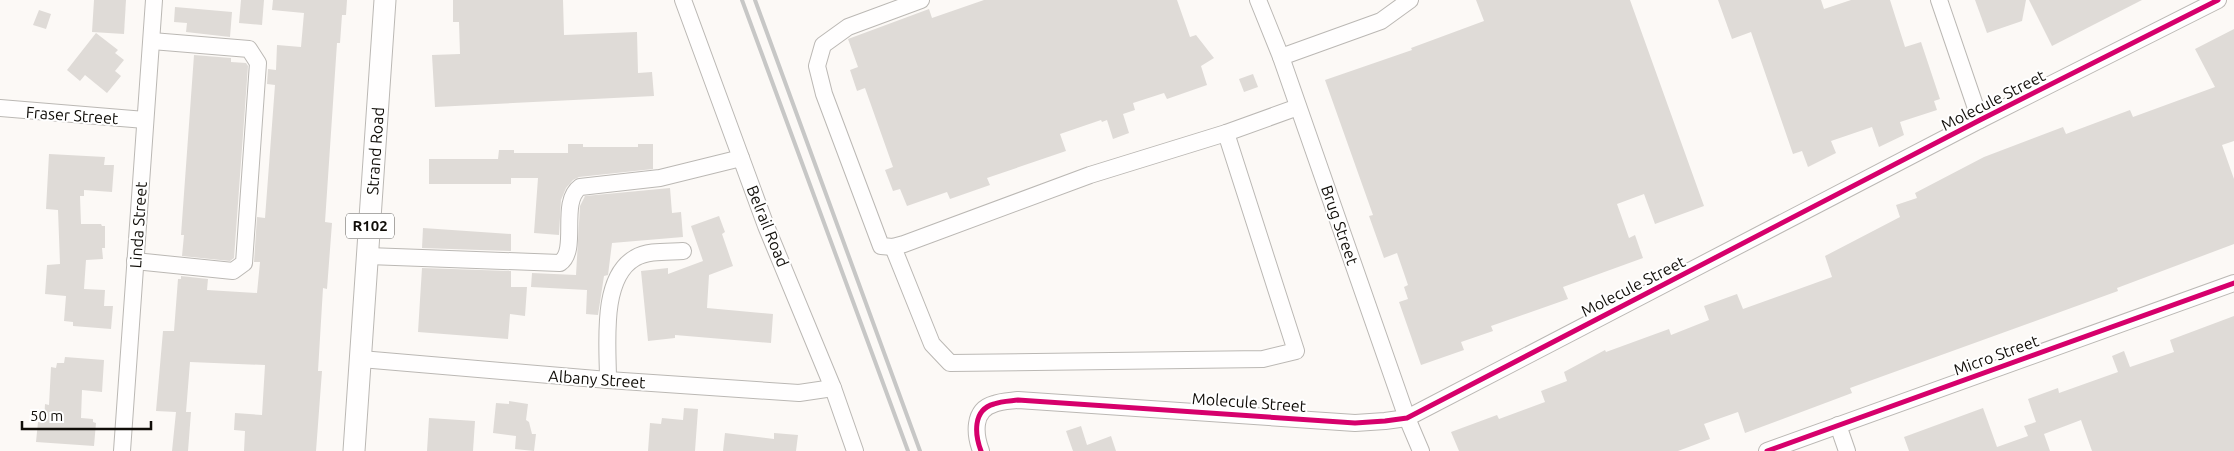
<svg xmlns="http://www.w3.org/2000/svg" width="2234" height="451" viewBox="0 0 2234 451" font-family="Ubuntu,sans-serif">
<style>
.building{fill:#dfdbd7}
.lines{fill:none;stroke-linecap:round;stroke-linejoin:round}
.minor-casing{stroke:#bbb8b4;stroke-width:18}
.major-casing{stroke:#bbb8b4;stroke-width:23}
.minor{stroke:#fffefe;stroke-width:16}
.major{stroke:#fffefe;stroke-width:21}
.rail{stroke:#c7c7c6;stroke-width:4}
.cycleway-casing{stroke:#fff;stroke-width:8}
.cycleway{stroke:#d6006c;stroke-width:5}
.labels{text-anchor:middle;stroke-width:4;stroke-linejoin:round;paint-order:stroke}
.shield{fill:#fff;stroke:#585652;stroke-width:1}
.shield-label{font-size:15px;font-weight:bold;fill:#100d08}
.street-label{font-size:16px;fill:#100d08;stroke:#fff}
</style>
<rect width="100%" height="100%" fill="#fcf9f6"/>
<g class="building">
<polygon points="94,0 126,0 124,34 92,32"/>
<polygon points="241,0 264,0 262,25 239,23"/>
<polygon points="273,0 347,0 346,15 342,15 340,43 337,43 325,222 332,223 327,289 323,288 318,371 322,371 316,451 244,451 245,431 234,430 235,413 262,415 265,365 190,362 186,412 191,412 188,451 172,451 176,412 156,411 163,331 174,331 178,279 181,279 181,276 208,279 207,290 257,293 260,262 254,262 257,217 265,218 275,85 267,84 268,69 276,70 277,45 301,47 304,13 272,10"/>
<polygon points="453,0 563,0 564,35 637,32 638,73 652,72 654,96 435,107 432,55 460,54 459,22 453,22"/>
<polygon points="984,0 1177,0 1190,37 1196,35 1214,58 1201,66 1207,85 1167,99 1164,93 1133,103 1135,110 1123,114 1129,133 1113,139 1107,120 1102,122 1101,120 1060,134 1066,151 987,178 990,185 950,199 947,192 907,206 900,189 893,191 885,170 893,167 865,88 857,91 850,70 858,67 848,39 929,9 932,18"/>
<polygon points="1476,0 1630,0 1704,206 1655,224 1644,194 1617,204 1629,238 1635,235 1643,258 1563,287 1568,299 1491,326 1493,331 1461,342 1464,350 1421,365 1399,302 1408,299 1404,287 1408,285 1397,253 1384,258 1369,216 1373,215 1325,80 1412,50 1411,48 1484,21"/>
<polygon points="1718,0 1821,0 1824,9 1851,0 1890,0 1905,47 1921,42 1940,99 1934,101 1937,110 1900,122 1904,135 1879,147 1872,127 1831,141 1836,153 1808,167 1802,151 1793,154 1751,32 1732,39"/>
<polygon points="1975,0 2026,0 2022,21 1987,33"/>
<polygon points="2029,0 2142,0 2052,46"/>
<polygon points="175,7 232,12 230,37 186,32 187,23 174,22"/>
<polygon points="39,10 51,14 46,29 33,25"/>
<polygon points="2234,29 2234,141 2222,145 2234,179 2234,244 2117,288 2118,291 1850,388 1852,393 1745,433 1738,412 1704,424 1710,439 1678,451 1459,451 1451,432 1497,415 1499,419 1545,402 1541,391 1567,381 1564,372 1605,350 1606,352 1669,329 1671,335 1709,320 1704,306 1737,294 1743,309 1832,277 1825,256 1900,217 1896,205 1917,198 1915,193 1984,157 2063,127 2066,134 2130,110 2133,117 2215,87 2195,49"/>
<polygon points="96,33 118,50 115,53 124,60 115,71 121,76 107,93 85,75 80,81 67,70"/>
<polygon points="194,55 231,58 231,62 246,63 248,66 234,258 230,261 182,256 184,235 181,235"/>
<polygon points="1253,74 1258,87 1244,92 1239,79"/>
<polygon points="568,144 583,144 583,147 638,147 638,144 653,144 653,169 579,177 573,180 566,188 561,200 559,235 534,233 538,178 511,178 511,184 429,184 429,159 498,159 499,150 514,150 514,153 568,153"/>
<polygon points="49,154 105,157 104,165 114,165 112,192 84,190 84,196 80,196 81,224 101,224 102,226 105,226 105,248 102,248 103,259 86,260 84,289 105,290 104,306 113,306 111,329 73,326 73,322 64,321 66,296 45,294 47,265 60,264 58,210 46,209"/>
<polygon points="670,188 672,213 681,212 683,237 612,243 608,275 604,276 598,315 586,314 587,290 531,287 532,273 576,275 580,206 585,196"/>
<polygon points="719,216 725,232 722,234 733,266 709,275 707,308 773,314 771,343 675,335 675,338 648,341 641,271 668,268 668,274 703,261 691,226"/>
<polygon points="423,228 511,234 511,251 422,248"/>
<polygon points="422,268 511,271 511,287 527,287 525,316 510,314 508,339 418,332"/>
<polygon points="2234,316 2234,451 2092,451 2081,420 2044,434 2050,451 1909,451 1904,437 1983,408 1997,447 2028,436 2024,426 2036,422 2028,399 2058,388 2059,393 2118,372 2112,356 2124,351 2130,367 2174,352 2170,340"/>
<polygon points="65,357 104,360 102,392 82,390 81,418 93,419 93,422 96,423 94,446 36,442 38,422 44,423 45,404 49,405 51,367 56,368 57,363 64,363"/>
<polygon points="509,401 528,404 526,420 529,422 532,434 536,434 534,451 515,449 516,436 493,433 496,403 509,404"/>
<polygon points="684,408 698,409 695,451 648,451 650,423 661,424 662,418 683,420"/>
<polygon points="429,418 475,421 473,451 427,451"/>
<polygon points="1081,426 1087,445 1111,436 1116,451 1073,451 1066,431"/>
<polygon points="725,433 774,439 774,433 798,435 796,451 723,451"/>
</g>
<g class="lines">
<g class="minor-casing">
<g id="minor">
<polyline points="683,0 766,226 833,388 855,451"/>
<polyline points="921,0 848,27 823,45 817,66 824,94 881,246 893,247 904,244 1090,175 1226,133 1298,107"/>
<polyline points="1258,0 1281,57 1407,418 1421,451"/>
<polyline points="1939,0 1980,120"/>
<polyline points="1281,57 1381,21 1410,0"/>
<polyline points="0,108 145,120"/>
<polyline points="893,247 932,344 950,363 1263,359 1296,351 1226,133"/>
<path d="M368 256 560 263C579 250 559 202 580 187L660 178 741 158"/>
<polyline points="135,261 233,271 244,263 258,63 249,49 152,41"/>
<polyline points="361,359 608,380 799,393 833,388"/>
<path d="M608 380C608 346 600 278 635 258 648 250 669 252 683 251"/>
<polyline points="1838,425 1847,451"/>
<polyline points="122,451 154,0"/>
<path d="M981 451C975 435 972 410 994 404 1001 401 1010 401 1018 400L1355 423 1385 421 1407 418 1980 120 2218 0"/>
<polyline points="1767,451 2234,283"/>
</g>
</g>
<g class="major-casing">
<polyline id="major" points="354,451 385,0"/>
</g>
<use href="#minor" class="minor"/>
<use href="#major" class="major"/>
<g class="rail">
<polyline points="742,0 908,451"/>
<polyline points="755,0 920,451"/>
</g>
<g class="cycleway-casing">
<g id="cycleway">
<path d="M981 451C975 435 972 410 994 404 1001 401 1010 401 1018 400L1355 423 1385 421 1407 418 1980 120 2218 0"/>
<polyline points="1767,451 2234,283"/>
</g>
</g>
<use href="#cycleway" class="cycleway"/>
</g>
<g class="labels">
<rect class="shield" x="346" y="213.5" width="48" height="25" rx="4"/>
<g class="shield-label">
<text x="370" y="231">R102</text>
</g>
<g class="street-label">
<text transform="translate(1993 100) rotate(-27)" y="6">Molecule Street</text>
<text transform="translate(72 115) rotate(4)" y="6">Fraser Street</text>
<text transform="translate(375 151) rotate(-86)" y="6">Strand Road</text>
<text transform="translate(138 225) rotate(-86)" y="6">Linda Street</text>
<text transform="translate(1340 225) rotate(71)" y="6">Brug Street</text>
<text transform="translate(768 226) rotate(68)" y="6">Belrail Road</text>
<text transform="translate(1633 286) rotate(-27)" y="6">Molecule Street</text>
<text transform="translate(1996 355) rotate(-20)" y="6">Micro Street</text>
<text transform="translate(597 379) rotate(4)" y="6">Albany Street</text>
<text transform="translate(1249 402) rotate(4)" y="6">Molecule Street</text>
</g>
</g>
<path d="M22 421v8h129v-8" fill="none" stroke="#100d08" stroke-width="2.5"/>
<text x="30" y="421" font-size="15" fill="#100d08" stroke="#ffffff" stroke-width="4" paint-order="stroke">50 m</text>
</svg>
